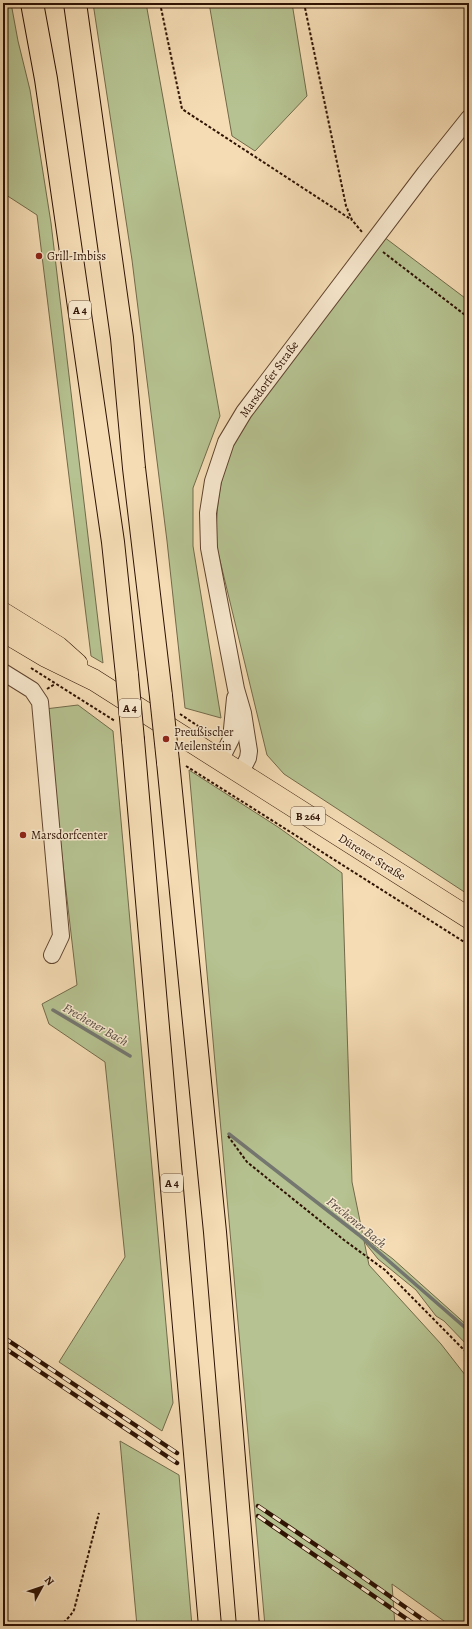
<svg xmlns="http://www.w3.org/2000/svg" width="472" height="1629" viewBox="0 0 472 1629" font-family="Alegreya,serif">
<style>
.green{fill:#b6c291;stroke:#726a4a}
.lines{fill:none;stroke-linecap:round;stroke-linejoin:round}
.stream{stroke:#747670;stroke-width:3.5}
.minor-casing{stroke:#60442f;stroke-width:18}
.major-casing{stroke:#2e1203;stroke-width:22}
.highway-casing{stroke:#2e1203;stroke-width:24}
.path{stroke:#2e1203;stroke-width:2;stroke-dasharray:3 2;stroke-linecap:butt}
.minor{stroke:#f8e8ce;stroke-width:16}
.major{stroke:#f5dcb4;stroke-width:21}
.highway{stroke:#f5dcb4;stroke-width:22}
.rail-casing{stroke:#2e1203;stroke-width:4.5}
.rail{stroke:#f8e8ce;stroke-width:3;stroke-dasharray:9;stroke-linecap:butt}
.highway-bridge-casing{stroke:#2e1203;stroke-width:24;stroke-linecap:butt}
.highway-bridge{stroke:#f5dcb4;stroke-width:22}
.poi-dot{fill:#8f2418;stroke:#f8e8ce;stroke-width:1.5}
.labels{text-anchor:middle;stroke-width:3;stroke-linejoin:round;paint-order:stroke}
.shield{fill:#f8e8ce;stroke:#6b5240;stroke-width:1}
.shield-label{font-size:11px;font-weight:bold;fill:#2e1203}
.poi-label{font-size:12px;fill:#2e1203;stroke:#f8e8ce;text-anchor:start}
.street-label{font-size:12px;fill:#2e1203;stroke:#f8e8ce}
.water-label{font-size:13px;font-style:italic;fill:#574c43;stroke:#f8e8ce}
</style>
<rect width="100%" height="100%" fill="#f5dcb4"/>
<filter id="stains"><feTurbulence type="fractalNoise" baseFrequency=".005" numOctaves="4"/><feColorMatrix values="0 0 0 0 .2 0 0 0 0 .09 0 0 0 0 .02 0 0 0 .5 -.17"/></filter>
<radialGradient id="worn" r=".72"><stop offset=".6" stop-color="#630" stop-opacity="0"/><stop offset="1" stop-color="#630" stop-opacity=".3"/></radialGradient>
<g class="green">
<polygon points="3,3 11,3 18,41 30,90 51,223 103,663 91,656 37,215 3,193"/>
<polygon points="93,3 146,3 220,416 193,488 193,546 221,718 185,708 167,541 132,260"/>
<polygon points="209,3 292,3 307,96 255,151 232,136"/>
<path d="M384 237 469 301V895L284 774 267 755 216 544C216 510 219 474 235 442 240 432 246 423 252 413Z"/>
<polygon points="78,705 113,731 173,1403 162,1431 59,1362 125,1257 105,1062 49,1024 42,1004 77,985 45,709"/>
<polygon points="189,770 278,827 342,873 352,1182 369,1265 441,1344 469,1380 469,1626 451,1626 392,1584 395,1626 265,1626"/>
<polygon points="364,1237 393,1259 469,1327 469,1347 444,1321 436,1316 416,1290 378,1259 366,1244"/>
<polygon points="120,1441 179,1475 192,1626 137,1626"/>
</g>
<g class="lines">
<g class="stream">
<polyline points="53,1010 130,1056"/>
<polyline points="229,1134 359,1235 469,1331"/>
</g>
<g class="minor-casing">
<g id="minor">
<polyline points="3,672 32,690 40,702 61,936 52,955"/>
<polyline points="220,761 231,739 235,698"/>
<polyline points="240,774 248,758 249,751 243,713 236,689 209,548 208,513 213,481 226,442 244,412 425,173 469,118"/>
</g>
</g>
<g class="major-casing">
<g id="major">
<polyline points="3,613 58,647 77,664"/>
<polyline points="3,631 45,656 94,680 469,918"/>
</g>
</g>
<g class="highway-casing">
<g id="highway">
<polyline points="32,3 46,79 113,542 127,675"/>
<polyline points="75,3 122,338 134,468 161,696"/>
<polyline points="133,740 210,1626"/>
<polyline points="168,762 215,1232 248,1626"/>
</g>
</g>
<g class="path">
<polyline points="160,3 182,109 352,220"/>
<polyline points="304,3 346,206 352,220 362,232"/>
<polyline points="466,105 469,101"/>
<polyline points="383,252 469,318"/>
<polyline points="31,668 115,721"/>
<polyline points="47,689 55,684"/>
<path d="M180 714C191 721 206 734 219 731"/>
<polyline points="186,766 469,945"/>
<polyline points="228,1136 247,1162 344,1240 385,1270 469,1355"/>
<polyline points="60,1626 70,1616 74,1610 99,1513"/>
</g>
<use href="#minor" class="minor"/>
<use href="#major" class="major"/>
<use href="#highway" class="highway"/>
<g class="rail-casing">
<g id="rail">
<polyline points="3,1337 177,1453"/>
<polyline points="3,1347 177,1463"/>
<polyline points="258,1506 347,1566 432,1626"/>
<polyline points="258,1516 417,1626"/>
</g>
</g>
<use href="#rail" class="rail"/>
<g class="highway-bridge-casing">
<g id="highway-bridge">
<polyline points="127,675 133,740"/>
<polyline points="161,696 168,762"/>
</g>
</g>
<use href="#highway-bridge" class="highway-bridge"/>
</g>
<g class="poi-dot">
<circle cx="39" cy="256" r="4"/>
<circle cx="166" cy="739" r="4"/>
<circle cx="23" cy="835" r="4"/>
</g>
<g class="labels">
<g class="shield">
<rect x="69" y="301" width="22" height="18" rx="3"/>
<rect x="119" y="699" width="22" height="18" rx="3"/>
<rect x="291" y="807" width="34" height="18" rx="3"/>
<rect x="161" y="1174" width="22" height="18" rx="3"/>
</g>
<g class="shield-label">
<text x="80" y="314">A 4</text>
<text x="130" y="712">A 4</text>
<text x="308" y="820">B 264</text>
<text x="172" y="1187">A 4</text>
</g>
<g class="poi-label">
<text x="47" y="260">Grill-Imbiss</text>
<text x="174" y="736">Preußischer<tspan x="174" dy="14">Meilenstein</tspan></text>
<text x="31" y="839">Marsdorfcenter</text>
</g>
<g class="street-label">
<text transform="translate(269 379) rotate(-54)" y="4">Marsdorfer Straße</text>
<text transform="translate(372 857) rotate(32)" y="4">Dürener Straße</text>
</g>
<g class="water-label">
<text transform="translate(96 1024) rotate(30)" y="5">Frechener Bach</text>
<text transform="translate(357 1222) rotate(39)" y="5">Frechener Bach</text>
</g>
</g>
<rect width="472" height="1629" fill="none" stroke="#f5dcb4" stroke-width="16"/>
<rect x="4" y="4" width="464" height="1621" fill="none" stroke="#2e1203" stroke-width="2"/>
<rect x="8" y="8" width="456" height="1613" fill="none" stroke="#2e1203"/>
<g transform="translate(42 1587) rotate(50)" stroke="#f8e8ce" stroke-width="3" paint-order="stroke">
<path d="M0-3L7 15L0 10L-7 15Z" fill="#2e1203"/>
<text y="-6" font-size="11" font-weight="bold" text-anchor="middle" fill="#2e1203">N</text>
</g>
<rect width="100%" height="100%" filter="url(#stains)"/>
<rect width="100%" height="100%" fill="url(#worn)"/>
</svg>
